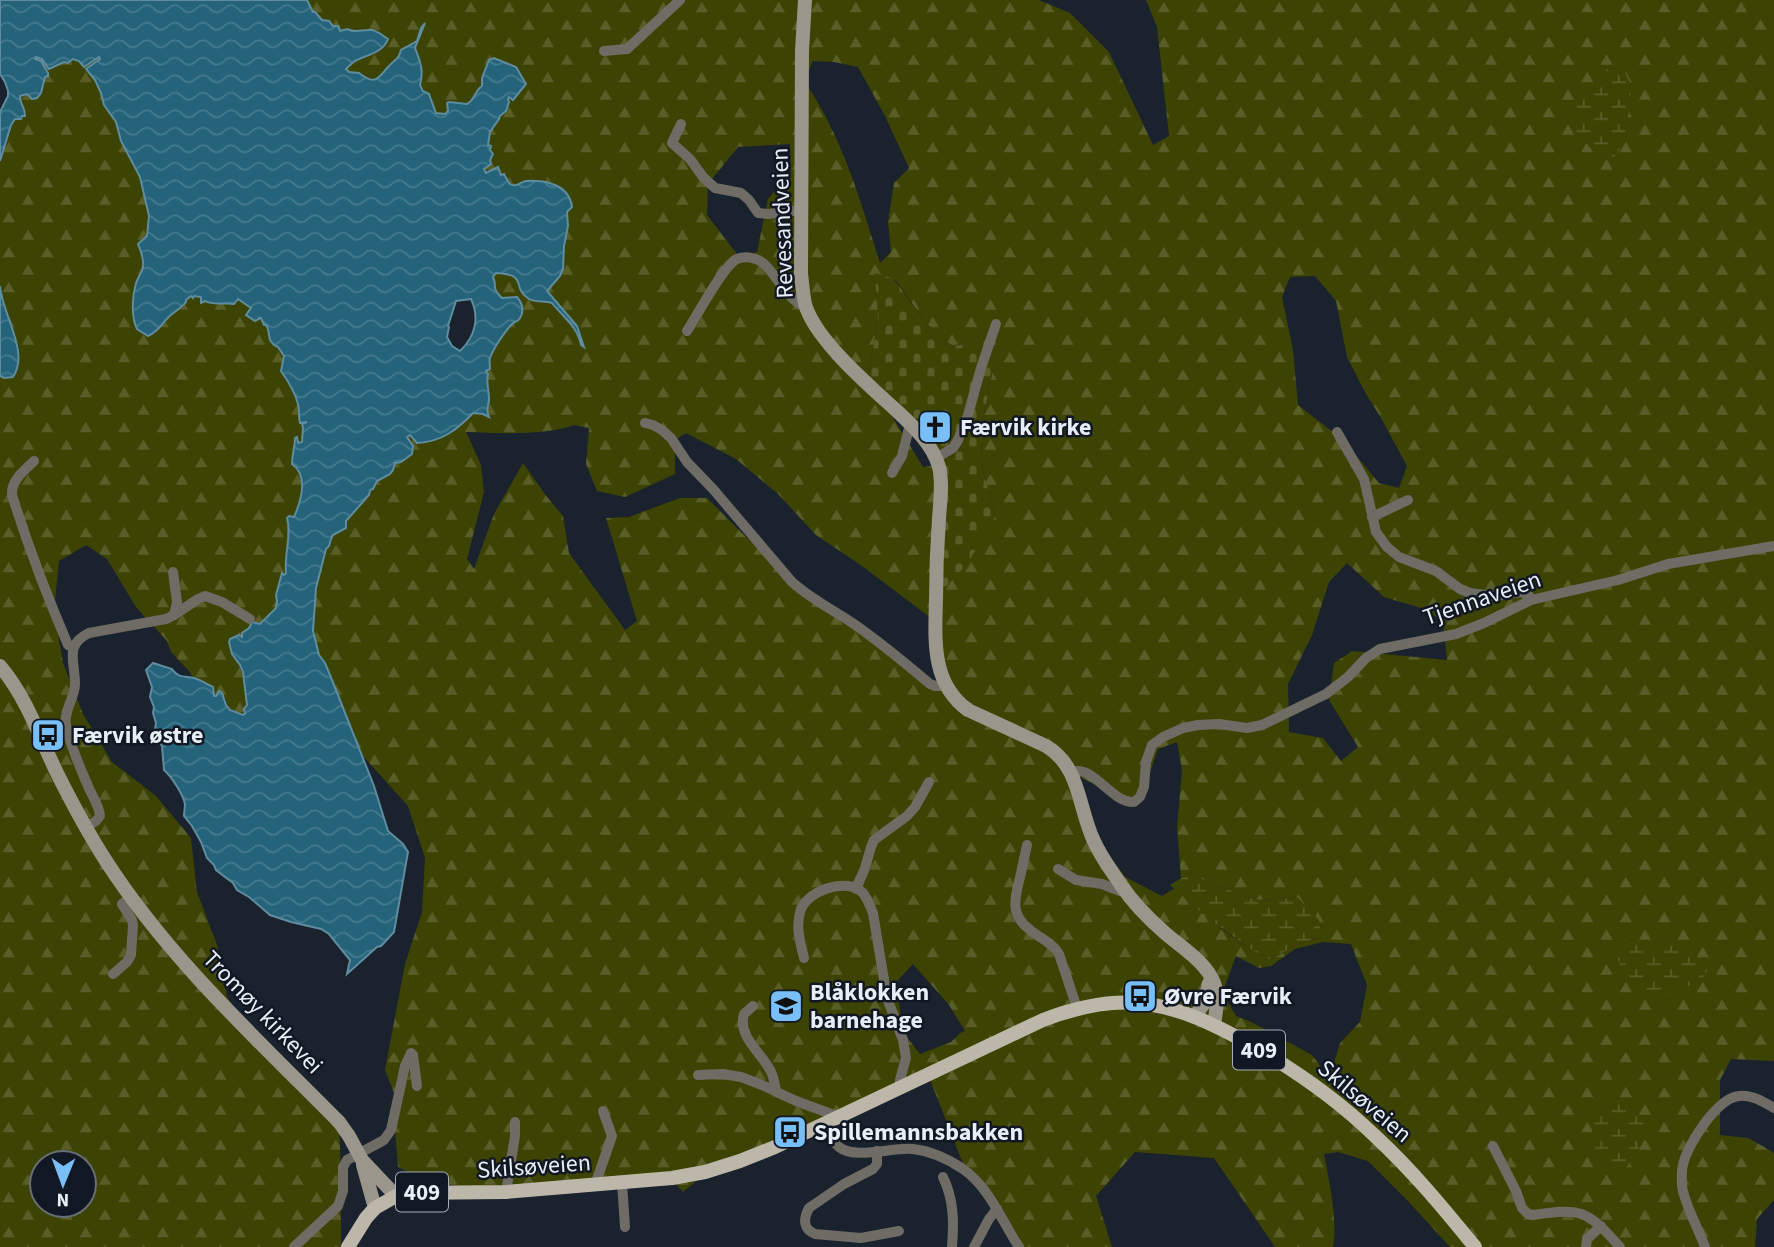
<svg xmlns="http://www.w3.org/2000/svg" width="1774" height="1247" viewBox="0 0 1774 1247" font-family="'Source Sans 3',sans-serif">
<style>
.forest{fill:url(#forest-firs);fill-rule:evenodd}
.wetland{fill:url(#wetland-marsh)}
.cemetery{fill:url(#cemetery-stones)}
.water{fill:url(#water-waves);stroke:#5f8d9f;stroke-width:2;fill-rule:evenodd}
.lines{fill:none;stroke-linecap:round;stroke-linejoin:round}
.street{stroke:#6e6c64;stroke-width:10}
.secondary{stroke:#9a968b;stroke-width:14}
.primary{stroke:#bcb7a8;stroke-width:14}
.labels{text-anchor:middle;stroke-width:5;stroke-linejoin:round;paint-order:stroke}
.shield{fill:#111824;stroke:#a8aeb7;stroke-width:2}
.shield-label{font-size:23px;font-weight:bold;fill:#e8eef6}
.street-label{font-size:24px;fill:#e8eef6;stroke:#111824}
.poi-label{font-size:24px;font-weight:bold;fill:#e8eef6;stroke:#111824;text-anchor:start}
</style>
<defs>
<pattern id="forest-firs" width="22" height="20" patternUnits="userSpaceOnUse" patternTransform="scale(1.75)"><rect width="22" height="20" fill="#3d4302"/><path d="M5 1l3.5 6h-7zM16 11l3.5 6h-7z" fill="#595e28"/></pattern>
<pattern id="wetland-marsh" width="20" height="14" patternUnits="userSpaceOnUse" patternTransform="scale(1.75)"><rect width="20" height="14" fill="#3d4302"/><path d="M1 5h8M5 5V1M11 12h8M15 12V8" fill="none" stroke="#595e28"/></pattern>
<pattern id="cemetery-stones" width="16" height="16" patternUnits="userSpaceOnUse" patternTransform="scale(1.75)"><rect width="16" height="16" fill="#3d4302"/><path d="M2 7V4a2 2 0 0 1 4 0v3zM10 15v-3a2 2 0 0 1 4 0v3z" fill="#595e28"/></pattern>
<pattern id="water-waves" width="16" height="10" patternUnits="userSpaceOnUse" patternTransform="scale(1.75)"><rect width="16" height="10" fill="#24637a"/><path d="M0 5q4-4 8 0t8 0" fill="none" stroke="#447a8e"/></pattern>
</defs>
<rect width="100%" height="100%" fill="#1a222e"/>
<g class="forest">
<path d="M307 0H1039L1070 13 1109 52 1153 145 1169 136 1157 27 1146 0H1774V1061L1731 1059 1720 1080V1135L1748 1138 1773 1152 1774 1155V1200L1757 1219 1755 1247H1450L1407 1200 1368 1161 1338 1152 1324 1154C1329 1181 1338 1220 1333 1247H1275L1214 1158 1135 1152 1096 1196 1112 1247H1019L964 1166 929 1077 706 1173 683 1192 677 1185 652 1179 486 1189 431 1183 398 1167 395 1129 394 1093 385 1070 405 964 422 912 425 858 408 806 363 756 330 675 325 663 319 655 313 631 316 588 326 549 333 535 339 533 346 521 370 495V489L373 487 377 480 390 474 406 438 410 435 421 442C444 440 458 429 473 413L487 416C486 409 489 404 489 398 489 390 486 383 488 374L486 372 489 359 496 346 512 324 515 296 502 298C490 286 498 288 493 277L496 273C512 274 518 273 521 291L537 302 548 301 552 303 574 326 581 340 577 326 547 291 560 276 563 269 564 246 568 226 567 212 510 184 504 175 485 173 484 169 491 164C490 157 488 149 488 142 489 127 513 90 521 75L517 71 516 67 494 58 486 64C484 79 480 93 469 103L449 102 447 103 448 111 445 114 435 113 432 99 420 85 422 65 414 48 418 43 421 28 417 41 401 50C399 58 397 58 392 63 388 67 386 73 382 77 374 83 352 74 345 69L355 61 368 56 369 30 353 32 347 29 340 32 322 20 315 12H313ZM813 61 834 62 858 67 885 116 909 168 894 183 888 222 891 252 880 263C860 200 842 135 804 81ZM790 144 791 172 768 199 757 252 740 258 707 215 708 184 738 147ZM1315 276 1336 301 1347 357 1366 394 1381 418 1407 466 1399 488 1379 483 1343 440 1298 405 1293 350 1282 297 1290 277ZM895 279 926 323 953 347 970 342 994 327V364L983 419 981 464 996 515 931 466 923 467 873 385 875 380 869 373 878 319ZM574 425 589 428 586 464 597 491 625 497 675 474V440L686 433 736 459 778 494 816 535 862 566 931 618 939 688 788 575 746 537 707 498H680L629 517 606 518 637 621 625 630 569 553 563 516 547 497 523 463 494 514 474 569 467 559 484 492 481 465 466 432C499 433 543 436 574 425ZM1347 563 1384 597 1421 608 1443 621 1447 660 1352 651 1334 663 1329 700 1358 747 1341 761 1323 738 1289 732 1288 684 1312 635 1329 582ZM1177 742 1182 770 1177 827 1181 878 1188 874 1255 900 1298 898 1321 937 1296 945 1270 960C1235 941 1202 916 1175 888L1162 896 1125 877 1093 833 1079 776 1125 802H1140L1158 749ZM1323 942 1351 944 1367 985 1360 1022 1340 1043 1334 1063 1324 1071 1312 1055 1251 1022 1236 1016 1225 997 1224 988 1236 956 1259 968 1271 966 1295 949ZM913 964 949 1005 965 1031 960 1033 951 1042 920 1054 902 1031 897 981Z"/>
<path d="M36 57 42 59 47 68 73 59 79 61 99 57 100 59 86 69 95 80 101 93 104 105 116 122 121 141 140 177 149 216 147 236 139 244 143 266 137 281 153 335 167 318 191 296 201 297V302C216 301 223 307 238 299 254 310 267 321 270 340L278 347 284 356 281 371C292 387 299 402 300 422L307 421V422L302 424V442L298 443 295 438V449L292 455C294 461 296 465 299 471 307 488 298 509 289 523 290 539 284 556 286 573L284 575 282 574 278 586V599L276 608 260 624 249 628 232 654C244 670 251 697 243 715 234 710 226 711 226 699L214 696 200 680 192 678 190 672 171 652 167 641 136 607 107 559 86 545 59 561 54 610 63 663 83 714 112 762 156 796 191 838 197 892 217 945 227 997 258 1041 339 1119 341 1175V1247H0V376L4 378 13 377 18 370 19 347 12 330 0 290V161L11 125 21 105 20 96 27 94 48 76V73L41 61 35 59ZM42 1163H84V1205H42Z"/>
</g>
<g class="wetland">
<polygon points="1622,67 1631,85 1631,99 1623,146 1612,159 1596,154 1574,130 1577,106 1607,69"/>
<polygon points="1188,874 1255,900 1298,898 1319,920 1321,937 1296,945 1270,960 1252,950 1207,918 1170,885"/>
<polygon points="1626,940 1687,948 1708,968 1702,982 1652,997 1623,971 1614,951 1622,941"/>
<path d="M1605 1104 1626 1105 1643 1121 1644 1140 1624 1171 1613 1173C1600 1158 1584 1140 1596 1121L1595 1115Z"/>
</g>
<polygon class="cemetery" points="875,273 894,279 926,323 953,347 970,342 994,327 994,364 983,419 981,464 996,515 968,563 935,598 942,488 929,441 888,406 869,373 878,319"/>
<g class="water">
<path d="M0 0H307L313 12H315L322 20 329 21 333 26H338L340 31 347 29C357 34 362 29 372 30 378 31 383 36 388 39 383 53 366 55 355 61 352 63 349 66 346 69L349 72 359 73C378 88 379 75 391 64 397 58 399 58 401 50L417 41 421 28 425 23 415 48C420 61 424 70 420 85L423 91 429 94 436 113 445 114 448 111 447 103 449 102 467 104C475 100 475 90 482 86V78L489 60 494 58 516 67 526 84 513 100 509 97 508 99 509 102 506 111 500 116 499 119 490 132 488 145 491 146 490 150 493 154 490 160 491 164 484 169 486 173 498 167 501 175 504 174C505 176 509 183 510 184 516 188 520 182 526 181 545 180 569 184 572 207L567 212 568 226 564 246 563 269 560 276 547 291 577 326 584 347 581 345C578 327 563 317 552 303 545 300 536 303 529 299 510 287 530 275 496 273L493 277C498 288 490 286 502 298L517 297C522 303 525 310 520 318 517 323 516 320 512 324 505 331 493 349 490 358 489 361 490 366 490 369L486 371 488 374C486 383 489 390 489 399 489 408 485 407 489 417L483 414 473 413C457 430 441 442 417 443L410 435 407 437 413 446 412 454 401 462 395 463 393 470 390 474 377 481 373 489 370 490 369 495 346 521V528L333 535 331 539 329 546 326 549 316 588 313 631 319 655 325 663 330 675 374 786 388 831 403 844 408 852 394 932 381 946 377 947 347 974 350 960 329 934 321 929 291 922 270 915 249 897 237 890 233 883 216 870 214 865 207 858 201 842 192 826 184 816C184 814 185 806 185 804 183 794 171 776 164 770L162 746 154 735 156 723 153 713 154 707 150 697 152 687 146 670 153 663 172 669C178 678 184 676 194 678 201 680 207 684 213 687L214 696H216L219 691 222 693 226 705 230 710 243 715 245 714 244 709 247 705 243 672 240 665 232 654 229 642 230 639 239 635 242 637V633L249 628 252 622 260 624 276 608 277 601 276 595 282 573 284 575 286 573C284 554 292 535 287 518L289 516 294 517C301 501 309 476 292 464 292 455 295 447 295 438L297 437 298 443 302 442 303 428 302 424 307 422 300 423C298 415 300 411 298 404 295 392 288 381 281 371L284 356 278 347 274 345 270 340 268 329 266 325H264L261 318H259V319L255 321 246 315 251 308 238 299 234 304C225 302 214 306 205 301L201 303V297L194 296 193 298 191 296 186 300V302C182 307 177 310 172 314 163 321 159 332 148 336L137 329C131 316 132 297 136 283 138 277 142 273 143 267 144 259 141 251 138 244L147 236 149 216 140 177 121 141 116 122 104 105 101 93 95 80 86 69 100 59 99 57 84 67 79 61 73 59 68 63 64 62 49 69 48 68 42 59 36 57 35 59 41 61 48 73V76L45 77 41 93 37 98 32 99 27 94 20 96C20 106 25 105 25 116H22L21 119H15L11 125 0 161V112L8 96V91L5 82 0 74ZM471 299C480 318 475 337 460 351L452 346 447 337 449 327 448 326 456 301Z"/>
<path d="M0 286C2 314 30 352 13 377L4 378 0 376Z"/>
</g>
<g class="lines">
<g class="street">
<polyline points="604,51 627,49 680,0"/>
<polyline points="681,124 672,143 690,159 703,177 715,188 741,193 749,200 758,213 768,214 801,210"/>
<path d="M687 331C697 316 724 264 737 259 745 256 756 257 763 263 777 275 783 293 799 304L805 303"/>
<path d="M645 423 653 425 662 430 671 438 687 462 713 489 792 582C810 598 831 609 851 622 879 641 904 662 930 684L935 686H947"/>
<polyline points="1337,432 1364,479 1376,532 1387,547 1399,557 1436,571 1460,589 1470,593 1493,596 1521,592 1529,596 1531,600"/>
<polyline points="936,458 953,448 958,440 968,415 981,368 996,324"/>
<path d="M34 461C24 471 11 480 12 495 28 546 47 596 68 645L73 647"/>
<polyline points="892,473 902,456 910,424"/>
<polyline points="1372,517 1408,500"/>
<polyline points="174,615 198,599 205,596 222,602 250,619"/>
<path d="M1072 772C1093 764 1111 803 1134 802L1140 797 1144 787 1146 762 1152 745 1163 737 1183 728 1198 725 1219 724 1247 728 1262 725 1326 694 1348 677 1366 658 1380 649 1456 634 1484 623 1531 600 1618 580 1668 564 1774 546"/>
<path d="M86 827 96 821 100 816C99 805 92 796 88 786 81 770 69 742 66 725 63 711 75 698 75 684 75 661 64 645 89 633L166 619 174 615 177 602 173 572"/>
<path d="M1027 845C1025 854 1023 864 1021 873 1016 895 1008 913 1029 929 1039 938 1052 942 1059 954L1077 1008"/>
<polyline points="1058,869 1076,880 1102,884 1120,891 1124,889"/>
<polyline points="856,889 865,868 871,847 874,840 907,816 915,807 929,782"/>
<path d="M804 958C800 941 795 926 801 909 809 890 847 877 863 893 868 899 870 907 873 913L887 998 903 1040 906 1058 900 1080V1088"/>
<polyline points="113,974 127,962 131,955 133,925 132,920 122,904 131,897"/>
<path d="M753 1006 744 1014C737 1038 764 1054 772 1074 774 1079 775 1085 776 1091"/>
<polyline points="698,1075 723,1074 741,1077 762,1085 796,1101 834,1115 838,1118"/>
<path d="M826 1124C829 1131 832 1142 839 1147 855 1160 892 1147 913 1149 931 1151 948 1159 963 1169 990 1188 1001 1220 1019 1247"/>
<path d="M1493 1146 1516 1191 1522 1208 1528 1214 1533 1215C1582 1208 1587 1210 1620 1247"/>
<path d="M877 1151V1164L873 1169 844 1184 809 1208C803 1219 803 1229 815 1234L861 1238 899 1231"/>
<path d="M943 1177C954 1200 954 1222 952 1247"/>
<polyline points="622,1183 625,1227"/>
<polyline points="595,1185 612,1136 603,1111"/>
<polyline points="506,1192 515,1136 515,1122"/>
<polyline points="294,1247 338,1206 343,1191 343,1167 347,1160 384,1140 391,1130 405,1066 411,1053 413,1055 417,1086"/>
<polyline points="974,1247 989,1219 997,1209"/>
<polyline points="1586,1247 1587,1239 1601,1226"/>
<path d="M1705 1247C1699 1230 1684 1203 1682 1186 1682 1179 1681 1171 1683 1165 1687 1145 1717 1098 1739 1096 1751 1094 1764 1102 1774 1108"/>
</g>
<g class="secondary">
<path d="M805 0 802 51 801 273C802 283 803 294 805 304 815 340 871 387 898 412 914 427 933 445 939 467 943 483 940 502 939 519 937 546 936 572 936 599 935 640 931 683 968 710L1046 746C1080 766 1078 806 1093 839 1100 856 1111 870 1121 885 1133 903 1149 919 1165 933 1181 947 1206 962 1214 983 1219 996 1216 1012 1214 1025"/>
<path d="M0 666C27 698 39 736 57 773 72 803 88 833 106 861 170 960 257 1039 339 1122L349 1136 362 1160 396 1196"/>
<polyline points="1195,1016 1205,1002 1209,983"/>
<polyline points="363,1165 375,1208"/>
</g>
<path class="primary" d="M348 1247 366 1218 375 1208 396 1196 407 1193 506 1192 672 1178 705 1172 740 1161 775 1147 1043 1020C1077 1007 1111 999 1147 1004 1183 1009 1215 1025 1246 1042 1292 1068 1337 1099 1375 1136 1412 1170 1444 1209 1475 1247"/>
</g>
<defs>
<g id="church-square" transform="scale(1.75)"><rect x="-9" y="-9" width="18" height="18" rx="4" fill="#78bff7" stroke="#111824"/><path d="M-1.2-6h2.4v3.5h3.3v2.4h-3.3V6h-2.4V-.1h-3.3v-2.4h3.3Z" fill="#111"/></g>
<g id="bus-square" transform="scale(1.75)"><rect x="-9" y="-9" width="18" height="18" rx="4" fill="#78bff7" stroke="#111824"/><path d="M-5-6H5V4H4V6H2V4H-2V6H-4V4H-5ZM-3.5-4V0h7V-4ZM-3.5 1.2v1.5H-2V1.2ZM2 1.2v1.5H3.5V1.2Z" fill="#111"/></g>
<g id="school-square" transform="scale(1.75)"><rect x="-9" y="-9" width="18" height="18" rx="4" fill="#78bff7" stroke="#111824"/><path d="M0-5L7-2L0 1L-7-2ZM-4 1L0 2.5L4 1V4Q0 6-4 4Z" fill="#111"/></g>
</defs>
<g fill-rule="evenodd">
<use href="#church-square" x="935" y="427"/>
<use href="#bus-square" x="48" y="735"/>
<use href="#bus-square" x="1140" y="996"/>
<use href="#school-square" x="786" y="1006"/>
<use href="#bus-square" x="790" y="1132"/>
</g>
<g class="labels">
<g class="shield">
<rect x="1233" y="1030.5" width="52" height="39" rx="5"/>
<rect x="396" y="1172.5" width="52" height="39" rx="5"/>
</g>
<g class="shield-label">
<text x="1259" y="1058">409</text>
<text x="422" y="1200">409</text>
</g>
<g class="street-label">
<text transform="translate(782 223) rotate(-92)" y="8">Revesandveien</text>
<text transform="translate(1482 598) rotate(-19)" y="8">Tjennaveien</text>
<text transform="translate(263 1012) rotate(46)" y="8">Tromøy kirkevei</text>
<text transform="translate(1365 1101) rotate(40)" y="8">Skilsøveien</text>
<text transform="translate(534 1166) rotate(-4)" y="8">Skilsøveien</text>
</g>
<g class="poi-label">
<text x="960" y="435">Færvik kirke</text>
<text x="72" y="743">Færvik østre</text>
<text x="810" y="1000">Blåklokken<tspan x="810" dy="28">barnehage</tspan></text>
<text x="1164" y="1004">Øvre Færvik</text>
<text x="814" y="1140">Spillemannsbakken</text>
</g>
</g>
<g transform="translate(63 1184) rotate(181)"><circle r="33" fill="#111824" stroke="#676e78" stroke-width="2"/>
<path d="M0-5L12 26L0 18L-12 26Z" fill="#78bff7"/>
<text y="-10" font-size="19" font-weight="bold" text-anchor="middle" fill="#e8eef6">N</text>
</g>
</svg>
